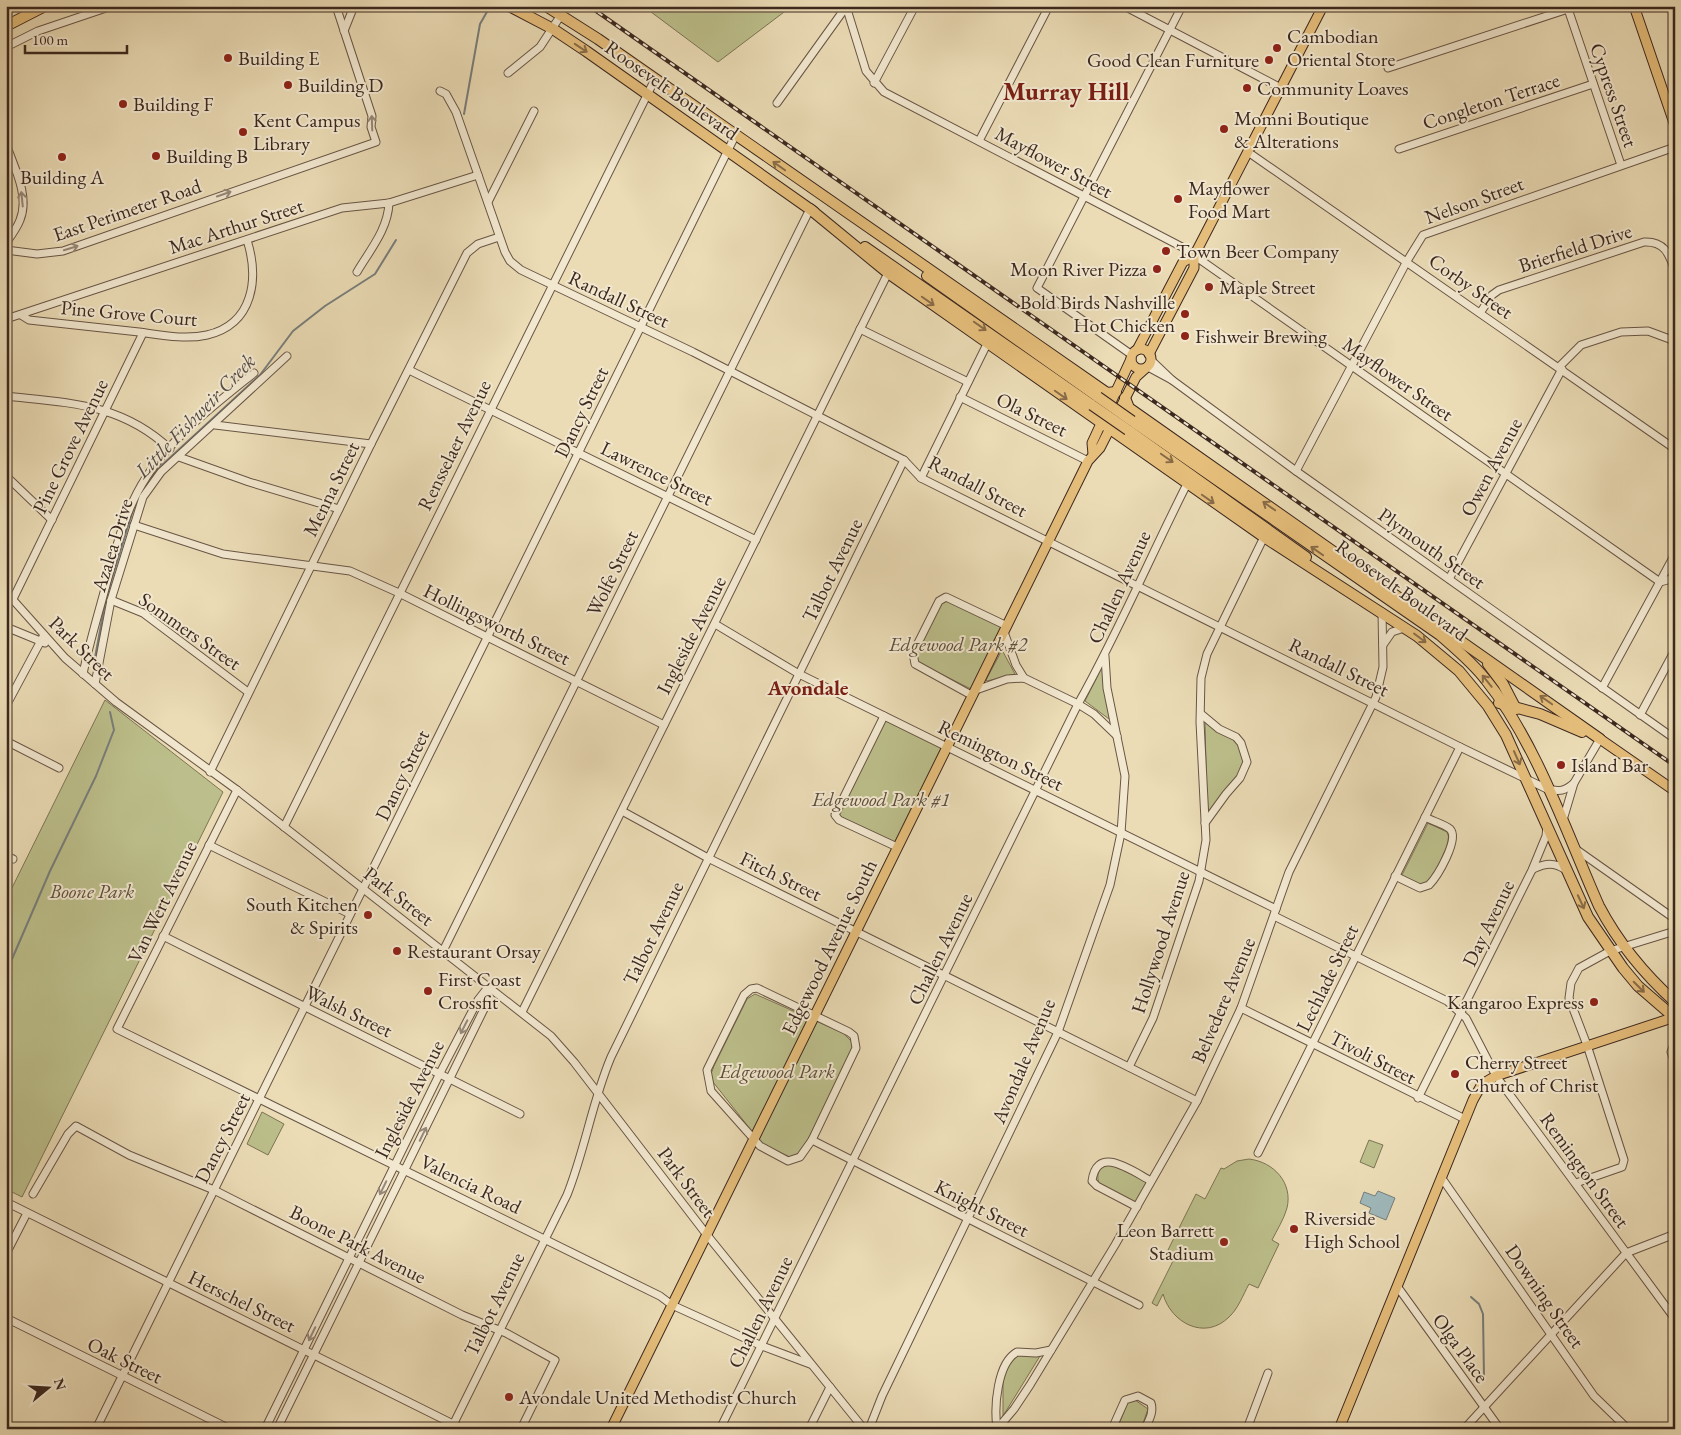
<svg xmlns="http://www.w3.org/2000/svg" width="1681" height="1435" viewBox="0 0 1681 1435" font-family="'EB Garamond',serif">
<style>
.green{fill:#bcbf8b;stroke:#7c7455}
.water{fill:#9fb8ba;stroke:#777e7c}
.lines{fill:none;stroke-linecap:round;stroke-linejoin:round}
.stream{stroke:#777e7c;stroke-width:2}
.minor-casing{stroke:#685545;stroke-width:9}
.major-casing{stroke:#3c281f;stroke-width:11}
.highway-casing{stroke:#3c281f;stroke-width:12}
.minor{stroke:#f2e8d0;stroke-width:7}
.major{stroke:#e6be7b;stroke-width:9}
.highway{stroke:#e6be7b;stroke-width:10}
.rail-casing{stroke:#3c281f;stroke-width:4}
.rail{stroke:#f2e8d0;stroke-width:2;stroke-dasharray:5.5;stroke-linecap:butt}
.highway-bridge-casing{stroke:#3c281f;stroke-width:12;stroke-linecap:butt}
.highway-bridge{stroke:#e6be7b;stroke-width:10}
.oneway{stroke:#886c48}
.oneway2{stroke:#978878}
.poi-dot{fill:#8f2418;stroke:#f2e8d0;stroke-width:2}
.labels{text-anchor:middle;stroke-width:4;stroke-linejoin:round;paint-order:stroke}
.poi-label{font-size:20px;fill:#3c281f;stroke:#f2e8d0;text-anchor:start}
.street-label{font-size:20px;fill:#3c281f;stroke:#f2e8d0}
.park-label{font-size:20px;font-style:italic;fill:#5c4e3a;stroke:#f2e8d0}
.water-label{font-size:21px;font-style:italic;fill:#554c46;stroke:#f2e8d0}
.neighbourhood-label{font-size:21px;font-weight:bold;fill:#7a1f14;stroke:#f2e8d0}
.district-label{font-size:25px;font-weight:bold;fill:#7a1f14;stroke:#f2e8d0}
</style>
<rect width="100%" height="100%" fill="#ebdcb6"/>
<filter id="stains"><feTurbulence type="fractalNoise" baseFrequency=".004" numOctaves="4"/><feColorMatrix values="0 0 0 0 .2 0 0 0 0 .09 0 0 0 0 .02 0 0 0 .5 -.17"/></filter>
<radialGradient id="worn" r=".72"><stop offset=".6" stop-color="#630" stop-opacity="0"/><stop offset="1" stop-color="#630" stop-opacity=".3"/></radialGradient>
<g class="green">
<polygon points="643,6 792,6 718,62"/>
<polygon points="944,599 1002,627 971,689 913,660"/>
<polygon points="1002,650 1015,674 987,681 986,680"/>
<polygon points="1103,665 1111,717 1109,719 1085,701"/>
<polygon points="105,700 223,792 22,1197 6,1189 6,900"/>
<polygon points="885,720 942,748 895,842 837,815"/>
<path d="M1205 722C1214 728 1227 733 1235 740 1259 763 1226 791 1212 809L1209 810 1207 807Z"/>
<path d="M1428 823 1447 832 1450 840 1432 879C1424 888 1408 885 1402 875Z"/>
<polygon points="755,994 843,1033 852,1042 853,1047 806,1144 802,1152 790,1157 762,1144 713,1082 711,1074 714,1066 747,999"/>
<polygon points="262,1112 284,1124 268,1155 247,1144"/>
<polygon points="1369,1140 1383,1145 1374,1168 1360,1162"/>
<path d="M1249 1159C1274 1162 1293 1183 1287 1208 1284 1219 1277 1230 1272 1240L1279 1244 1258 1288 1249 1284C1243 1295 1238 1309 1229 1317 1205 1341 1171 1323 1163 1294L1157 1306 1152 1303 1176 1255 1168 1250 1196 1194 1205 1199 1221 1168 1224 1169 1237 1161Z"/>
<path d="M1107 1163 1148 1182 1135 1205 1100 1185C1095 1176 1099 1168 1107 1163Z"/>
<polygon points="1029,1354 1040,1356 1003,1416 1003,1379 1011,1360 1019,1355"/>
<polygon points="1135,1400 1148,1409 1141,1429 1117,1429 1128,1402"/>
</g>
<polygon class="water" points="1378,1191 1395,1198 1386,1220 1369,1213 1371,1208 1360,1203 1364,1192 1375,1196"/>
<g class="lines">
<g class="stream">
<polyline points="464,114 480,24 488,10"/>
<polyline points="142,493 147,482 162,465 260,375 293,331 325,306 375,274 396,240"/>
<polyline points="94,663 106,598 133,510 140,497"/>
<polyline points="6,973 50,871 96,776 114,730 110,712"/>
<polyline points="1471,1297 1479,1304 1483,1314 1484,1377"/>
<polyline points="1486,1427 1487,1429"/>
</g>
<g class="minor-casing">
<g id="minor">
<polyline points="846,6 866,71 884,92 1182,247 1660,582"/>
<polyline points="1124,6 1281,88"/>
<polyline points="1567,6 1621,165"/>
<polyline points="344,31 354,6"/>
<polyline points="6,47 38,31 112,6"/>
<polyline points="1388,68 1568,9"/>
<polyline points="508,73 540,47 561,15"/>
<polyline points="874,83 915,6"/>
<path d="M440 91 446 94 456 112 505 252 510 261 521 270 693 352 904 460 921 478 1460 747 1547 789C1560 792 1565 791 1574 783"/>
<polyline points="777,103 846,7"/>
<polyline points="979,141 1049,6"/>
<path d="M6 144C14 167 30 196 20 220 17 228 11 236 6 243"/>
<polyline points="1399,149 1593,84"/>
<polyline points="1248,152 1675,449"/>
<polyline points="6,180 6,189"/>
<polyline points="488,202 534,111"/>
<polyline points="6,250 37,254 63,251 376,142 371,127 372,116 336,6"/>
<path d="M357 272C370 250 388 229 389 203"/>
<path d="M1480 313 1492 295 1499 290 1644 242C1664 241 1669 253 1675 271"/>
<path d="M21 315 29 320C66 324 102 328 139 332 161 335 185 340 207 335 254 324 259 278 247 240"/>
<polyline points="6,319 342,208 389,203 478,175"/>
<polyline points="860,329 968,382"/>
<polyline points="1132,355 1037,288 1182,6"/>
<polyline points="1151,360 1172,380 1296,471 1675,739"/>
<polyline points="1148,367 1172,380"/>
<polyline points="1559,367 1581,345 1621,332 1648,331 1675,341"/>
<polyline points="409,370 756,540"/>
<path d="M6 396C69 403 121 403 170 449"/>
<polyline points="960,397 1088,461"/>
<polyline points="215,425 371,444"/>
<polyline points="179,457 249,482 339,509"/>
<polyline points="1296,471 1407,261 1423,235 1675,147"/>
<polyline points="6,476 52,520"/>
<polyline points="921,478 987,344"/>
<polyline points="134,525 223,554 350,571 399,593 664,725"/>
<polyline points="1449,579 1562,369"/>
<polyline points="1660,582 1675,578"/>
<polyline points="6,592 65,658 116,702 237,790 551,1036 574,1062 707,1235 864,1429"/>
<polyline points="13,599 143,333"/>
<polyline points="111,600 143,613 248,692"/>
<polyline points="715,624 799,674 1276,909"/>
<polyline points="6,627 45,643"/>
<polyline points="1004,632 1016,665 1024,678"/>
<polyline points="1383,645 1392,632 1404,628"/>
<path d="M83 674C89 644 98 615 106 585 116 548 125 509 147 476 172 437 218 402 254 373"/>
<polyline points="95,684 111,600 143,497 161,472 287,356"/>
<polyline points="1602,688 1675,554"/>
<polyline points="976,690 1007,679 1024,678 1078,704 1094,714 1117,736"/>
<polyline points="973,696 915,664 913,653 939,601 946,597 1007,626"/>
<polyline points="6,706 44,635"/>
<polyline points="1201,714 1219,729 1236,737 1241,743 1247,762 1240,778 1226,794 1205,823"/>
<polyline points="1640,715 1675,650"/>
<polyline points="884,716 835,815 839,820 897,847"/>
<polyline points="6,741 59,768"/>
<polyline points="210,772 371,444 467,253 478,244 499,237"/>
<polyline points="237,790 117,1029 660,1296 672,1305 762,1346 810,1364"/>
<polyline points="622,811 708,858 1197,1101"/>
<polyline points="1563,820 1574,783 1600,739"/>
<polyline points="284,827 655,79"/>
<polyline points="209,845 350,914"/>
<polyline points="1577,850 1675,919"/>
<polyline points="6,856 13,859"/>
<path d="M1533 869C1546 863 1554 862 1566 870"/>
<path d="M1395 876 1420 888 1429 885C1437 877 1460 839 1450 829 1444 824 1432 821 1425 817"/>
<polyline points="1274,916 1447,1001 1466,1018 1496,1076 1675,1319"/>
<polyline points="163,936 520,1114"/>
<polyline points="443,951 810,209"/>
<polygon points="757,988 849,1032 854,1036 856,1048 812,1140 800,1157 788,1161 760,1146 711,1091 707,1070 744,995 751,989"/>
<polyline points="1241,1008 1465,1119"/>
<polyline points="522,1012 888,273"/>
<polyline points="1675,1042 1671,1052 1675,1063"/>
<polyline points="1129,1067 1153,1018 1199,881 1206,840 1200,722 1201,678 1207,654 1264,537"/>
<polyline points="1418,1098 1532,870 1546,836 1547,827"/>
<polyline points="812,1140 1139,1305"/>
<polyline points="1258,1153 1460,747"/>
<polyline points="1441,1177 1594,1396 1628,1429"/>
<polyline points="1576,1183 1622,1167 1624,1160 1587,1045 1569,998 1571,983 1579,968 1610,951 1675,931"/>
<polyline points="33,1194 68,1134 76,1126 129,1155 214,1190 462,1315 506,1333 555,1360 521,1429"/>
<polyline points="6,1202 463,1429"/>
<path d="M1137 1207 1097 1186 1092 1181C1097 1144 1132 1171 1151 1181"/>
<polyline points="6,1254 27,1213"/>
<polyline points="1397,1286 1500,1429"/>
<polyline points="6,1318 230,1429"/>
<path d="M997 1428C994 1407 997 1363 1017 1352L1036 1353 1051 1350"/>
<polyline points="96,1429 735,136"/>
<polyline points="265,1429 440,1073 478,1000 489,986"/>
<polyline points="277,1429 485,1007 489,989"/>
<path d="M451 1429 567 1195C585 1150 592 1102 611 1057L904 460"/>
<path d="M720 1429 1078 704C1118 633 1150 557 1187 484"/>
<polyline points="809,1429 830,1387"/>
<polyline points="869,1429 882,1396 1058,1032 1110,885 1121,833 1125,776 1107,688 1105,656"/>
<polyline points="997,1429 1014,1409 1030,1385 1115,1245 1197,1101 1241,1008 1289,872 1376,697 1383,667 1382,612"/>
<path d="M1112 1429 1125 1400 1138 1396 1151 1403C1154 1412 1149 1420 1145 1429"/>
<polyline points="1247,1429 1268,1373"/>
<polyline points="1464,1429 1626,1253 1675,1234"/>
</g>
</g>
<g class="major-casing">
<g id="major">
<polyline points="1634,6 1675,126"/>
<circle cx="1141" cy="359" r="10"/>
<polyline points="1137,350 1183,262 1194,256"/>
<polyline points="1149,354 1194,268 1194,256 1323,6"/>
<polyline points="1093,454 1092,443 1131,359"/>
<polyline points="1600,739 1675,791"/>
<polyline points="611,1429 1088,461 1100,448 1136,377 1146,368"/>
<polyline points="1339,1429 1473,1100 1482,1084 1496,1076 1675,1017"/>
</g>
</g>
<g class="highway-casing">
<g id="highway">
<polyline points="6,6 7,6"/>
<polyline points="509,6 553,29 586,51 814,212"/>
<polyline points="546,6 598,39 1107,393 1116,392"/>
<polyline points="6,26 45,6"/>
<polyline points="810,209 888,273 1264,537 1417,636 1459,671 1488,706 1506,735 1588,917 1623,968 1638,986 1675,1018"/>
<polyline points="865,247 1092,405"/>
<polyline points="927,276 1098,397"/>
<polyline points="1125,398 1129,408 1600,739"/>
<path d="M1132 421 1440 635C1456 649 1473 663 1486 680 1536 742 1567 834 1599 906 1619 944 1643 973 1675 1002"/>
<polyline points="1128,430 1306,557"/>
<polyline points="1488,664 1503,684 1516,709"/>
<polyline points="1499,703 1540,714 1582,732"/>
</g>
</g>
<use href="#minor" class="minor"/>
<use href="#major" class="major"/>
<use href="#highway" class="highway"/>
<g class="rail-casing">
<polyline id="rail" points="589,6 1675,766"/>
</g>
<use href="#rail" class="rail"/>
<g class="highway-bridge-casing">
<g id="highway-bridge">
<polyline points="1098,397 1132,421"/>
<polyline points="1092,405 1128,430"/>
</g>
</g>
<use href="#highway-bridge" class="highway-bridge"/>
</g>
<defs><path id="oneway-shaft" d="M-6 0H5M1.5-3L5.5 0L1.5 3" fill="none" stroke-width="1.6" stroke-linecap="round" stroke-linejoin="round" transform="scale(1.25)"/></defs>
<g class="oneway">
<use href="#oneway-shaft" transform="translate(581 48) rotate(34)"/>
<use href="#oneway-shaft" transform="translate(779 166) rotate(-145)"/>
<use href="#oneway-shaft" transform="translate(928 301) rotate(35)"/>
<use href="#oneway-shaft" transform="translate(980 326) rotate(35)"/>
<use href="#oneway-shaft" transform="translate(1061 395) rotate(35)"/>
<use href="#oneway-shaft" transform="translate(1167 458) rotate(35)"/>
<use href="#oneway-shaft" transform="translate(1208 499) rotate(35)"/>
<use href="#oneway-shaft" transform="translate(1269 506) rotate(-145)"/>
<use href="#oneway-shaft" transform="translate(1317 551) rotate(-145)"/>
<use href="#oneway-shaft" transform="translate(1420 638) rotate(37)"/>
<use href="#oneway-shaft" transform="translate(1487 681) rotate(-129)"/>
<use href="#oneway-shaft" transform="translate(1546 700) rotate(-145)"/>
<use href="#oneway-shaft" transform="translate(1517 758) rotate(66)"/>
<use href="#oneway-shaft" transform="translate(1581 902) rotate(65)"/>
<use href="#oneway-shaft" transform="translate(1639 987) rotate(45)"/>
</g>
<g class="oneway2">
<use href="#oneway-shaft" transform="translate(372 123) rotate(-92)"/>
<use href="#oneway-shaft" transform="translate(224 194) rotate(-19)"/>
<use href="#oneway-shaft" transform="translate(22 199) rotate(-96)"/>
<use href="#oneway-shaft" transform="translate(71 248) rotate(-17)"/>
<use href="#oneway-shaft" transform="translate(464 1027) rotate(117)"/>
<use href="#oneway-shaft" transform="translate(423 1134) rotate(-64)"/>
<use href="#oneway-shaft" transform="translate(383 1188) rotate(116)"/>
<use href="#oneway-shaft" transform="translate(312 1334) rotate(116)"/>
</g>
<g class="poi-dot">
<circle cx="1277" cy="48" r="5"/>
<circle cx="228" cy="58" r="5"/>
<circle cx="1269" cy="60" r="5"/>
<circle cx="288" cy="85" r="5"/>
<circle cx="1247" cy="88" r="5"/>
<circle cx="123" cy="104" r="5"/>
<circle cx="1224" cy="129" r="5"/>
<circle cx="243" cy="132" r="5"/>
<circle cx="156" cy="156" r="5"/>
<circle cx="62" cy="157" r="5"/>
<circle cx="1178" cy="199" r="5"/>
<circle cx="1166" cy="251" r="5"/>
<circle cx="1157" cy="269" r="5"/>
<circle cx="1209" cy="287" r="5"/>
<circle cx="1185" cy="314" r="5"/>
<circle cx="1185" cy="336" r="5"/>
<circle cx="1561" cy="765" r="5"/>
<circle cx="368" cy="915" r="5"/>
<circle cx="397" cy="951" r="5"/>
<circle cx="428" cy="991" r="5"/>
<circle cx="1594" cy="1002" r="5"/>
<circle cx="1455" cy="1074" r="5"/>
<circle cx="1294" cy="1229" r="5"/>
<circle cx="1224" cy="1242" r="5"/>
<circle cx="509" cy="1397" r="5"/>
</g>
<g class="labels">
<g class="poi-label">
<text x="1287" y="43">Cambodian<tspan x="1287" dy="23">Oriental Store</tspan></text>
<text x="238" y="65">Building E</text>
<text x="1259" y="67" text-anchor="end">Good Clean Furniture</text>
<text x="298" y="92">Building D</text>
<text x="1257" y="95">Community Loaves</text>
<text x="133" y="111">Building F</text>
<text x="1234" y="125">Momni Boutique<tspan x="1234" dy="23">&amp; Alterations</tspan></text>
<text x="253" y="127">Kent Campus<tspan x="253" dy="23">Library</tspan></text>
<text x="166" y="163">Building B</text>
<text x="62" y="184" text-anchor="middle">Building A</text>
<text x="1188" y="195">Mayflower<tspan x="1188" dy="23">Food Mart</tspan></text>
<text x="1176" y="258">Town Beer Company</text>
<text x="1147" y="276" text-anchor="end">Moon River Pizza</text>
<text x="1219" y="294">Maple Street</text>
<text x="1175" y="309" text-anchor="end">Bold Birds Nashville<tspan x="1175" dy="23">Hot Chicken</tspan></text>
<text x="1195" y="343">Fishweir Brewing</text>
<text x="1571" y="772">Island Bar</text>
<text x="358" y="911" text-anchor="end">South Kitchen<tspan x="358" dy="23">&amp; Spirits</tspan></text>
<text x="407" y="958">Restaurant Orsay</text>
<text x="438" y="986">First Coast<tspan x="438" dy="23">Crossfit</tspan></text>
<text x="1584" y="1009" text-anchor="end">Kangaroo Express</text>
<text x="1465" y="1069">Cherry Street<tspan x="1465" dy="23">Church of Christ</tspan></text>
<text x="1304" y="1225">Riverside<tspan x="1304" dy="23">High School</tspan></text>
<text x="1214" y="1237" text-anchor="end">Leon Barrett<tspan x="1214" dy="23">Stadium</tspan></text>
<text x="519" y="1404">Avondale United Methodist Church</text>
</g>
<g class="street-label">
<text transform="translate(672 90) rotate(35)" y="7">Roosevelt Boulevard</text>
<text transform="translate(1614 95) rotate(71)" y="7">Cypress Street</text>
<text transform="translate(1491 101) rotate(-18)" y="7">Congleton Terrace</text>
<text transform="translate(1054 162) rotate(28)" y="7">Mayflower Street</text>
<text transform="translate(1474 200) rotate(-20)" y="7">Nelson Street</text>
<text transform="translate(127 210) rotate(-19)" y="7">East Perimeter Road</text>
<text transform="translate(236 226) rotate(-18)" y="7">Mac Arthur Street</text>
<text transform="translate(1575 248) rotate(-18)" y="7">Brierfield Drive</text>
<text transform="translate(1471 286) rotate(35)" y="7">Corby Street</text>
<text transform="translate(619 299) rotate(25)" y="7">Randall Street</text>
<text transform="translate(129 313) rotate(5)" y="7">Pine Grove Court</text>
<text transform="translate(1398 379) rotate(35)" y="7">Mayflower Street</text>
<text transform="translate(581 412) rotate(-64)" y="7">Dancy Street</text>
<text transform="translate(1032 414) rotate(26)" y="7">Ola Street</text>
<text transform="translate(454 445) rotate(-64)" y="7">Rensselaer Avenue</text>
<text transform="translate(70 446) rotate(-64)" y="7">Pine Grove Avenue</text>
<text transform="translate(1491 467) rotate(-62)" y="7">Owen Avenue</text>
<text transform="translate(657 473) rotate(26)" y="7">Lawrence Street</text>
<text transform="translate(978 486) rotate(28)" y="7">Randall Street</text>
<text transform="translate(331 489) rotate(-64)" y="7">Menna Street</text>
<text transform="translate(112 545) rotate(-73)" y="7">Azalea Drive</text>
<text transform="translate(1432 548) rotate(35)" y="7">Plymouth Street</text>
<text transform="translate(832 570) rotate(-64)" y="7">Talbot Avenue</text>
<text transform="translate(612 573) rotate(-64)" y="7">Wolfe Street</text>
<text transform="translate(1119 587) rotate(-65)" y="7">Challen Avenue</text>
<text transform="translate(1402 590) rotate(36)" y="7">Roosevelt Boulevard</text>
<text transform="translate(497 624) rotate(26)" y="7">Hollingsworth Street</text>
<text transform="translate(190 631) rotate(35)" y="7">Sommers Street</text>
<text transform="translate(691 635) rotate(-63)" y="7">Ingleside Avenue</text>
<text transform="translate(82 648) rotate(44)" y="7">Park Street</text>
<text transform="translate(1339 667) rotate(26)" y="7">Randall Street</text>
<text transform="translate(1001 755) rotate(26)" y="7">Remington Street</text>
<text transform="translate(402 775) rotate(-64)" y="7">Dancy Street</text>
<text transform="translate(781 876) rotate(26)" y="7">Fitch Street</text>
<text transform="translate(399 896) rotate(38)" y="7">Park Street</text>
<text transform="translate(162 902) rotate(-64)" y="7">Van Wert Avenue</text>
<text transform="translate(1488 923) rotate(-64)" y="7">Day Avenue</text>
<text transform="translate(653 933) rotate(-64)" y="7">Talbot Avenue</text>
<text transform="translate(1160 942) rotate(-72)" y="7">Hollywood Avenue</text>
<text transform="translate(829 947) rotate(-64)" y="7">Edgewood Avenue South</text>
<text transform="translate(940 949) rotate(-64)" y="7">Challen Avenue</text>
<text transform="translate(1327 978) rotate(-64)" y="7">Lechlade Street</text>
<text transform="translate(1223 1000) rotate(-67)" y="7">Belvedere Avenue</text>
<text transform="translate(349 1011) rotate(26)" y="7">Walsh Street</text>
<text transform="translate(1373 1057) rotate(27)" y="7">Tivoli Street</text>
<text transform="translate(1023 1061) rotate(-67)" y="7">Avondale Avenue</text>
<text transform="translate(409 1099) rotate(-63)" y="7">Ingleside Avenue</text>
<text transform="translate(222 1138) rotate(-63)" y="7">Dancy Street</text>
<text transform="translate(1585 1170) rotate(54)" y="7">Remington Street</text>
<text transform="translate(687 1182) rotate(53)" y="7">Park Street</text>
<text transform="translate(471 1184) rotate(26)" y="7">Valencia Road</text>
<text transform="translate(982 1208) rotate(27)" y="7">Knight Street</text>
<text transform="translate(358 1244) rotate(27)" y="7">Boone Park Avenue</text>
<text transform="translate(1545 1296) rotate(55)" y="7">Downing Street</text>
<text transform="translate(242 1301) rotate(26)" y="7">Herschel Street</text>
<text transform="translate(494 1304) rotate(-64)" y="7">Talbot Avenue</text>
<text transform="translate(760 1312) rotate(-64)" y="7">Challen Avenue</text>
<text transform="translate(1461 1348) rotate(54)" y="7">Olga Place</text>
<text transform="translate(125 1360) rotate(26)" y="7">Oak Street</text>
</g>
<g class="park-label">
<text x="958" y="651">Edgewood Park #2</text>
<text x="881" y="806">Edgewood Park #1</text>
<text x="92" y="898">Boone Park</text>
<text x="777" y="1078">Edgewood Park</text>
</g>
<g class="water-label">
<text transform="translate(195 416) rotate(-46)" y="7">Little Fishweir Creek</text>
</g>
<g class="neighbourhood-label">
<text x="808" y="695">Avondale</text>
</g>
<g class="district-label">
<text x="1066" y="100">Murray Hill</text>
</g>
</g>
<rect width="1681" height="1435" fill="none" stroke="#ebdcb6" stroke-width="25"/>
<rect x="8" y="8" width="1666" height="1420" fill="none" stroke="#3c281f" stroke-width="2.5"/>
<rect x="12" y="12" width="1656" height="1410" fill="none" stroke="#3c281f"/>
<g transform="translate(48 1388) rotate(72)" stroke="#f2e8d0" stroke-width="4" paint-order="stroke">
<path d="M0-4L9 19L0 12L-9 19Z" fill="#3c281f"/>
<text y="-8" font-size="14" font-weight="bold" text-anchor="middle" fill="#3c281f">N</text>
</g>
<path d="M25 45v8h102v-8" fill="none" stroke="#3c281f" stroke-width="2.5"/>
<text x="32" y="45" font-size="15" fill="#3c281f" stroke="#f2e8d0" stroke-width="4" paint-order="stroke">100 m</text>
<rect width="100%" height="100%" filter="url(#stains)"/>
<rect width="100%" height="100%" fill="url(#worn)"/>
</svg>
